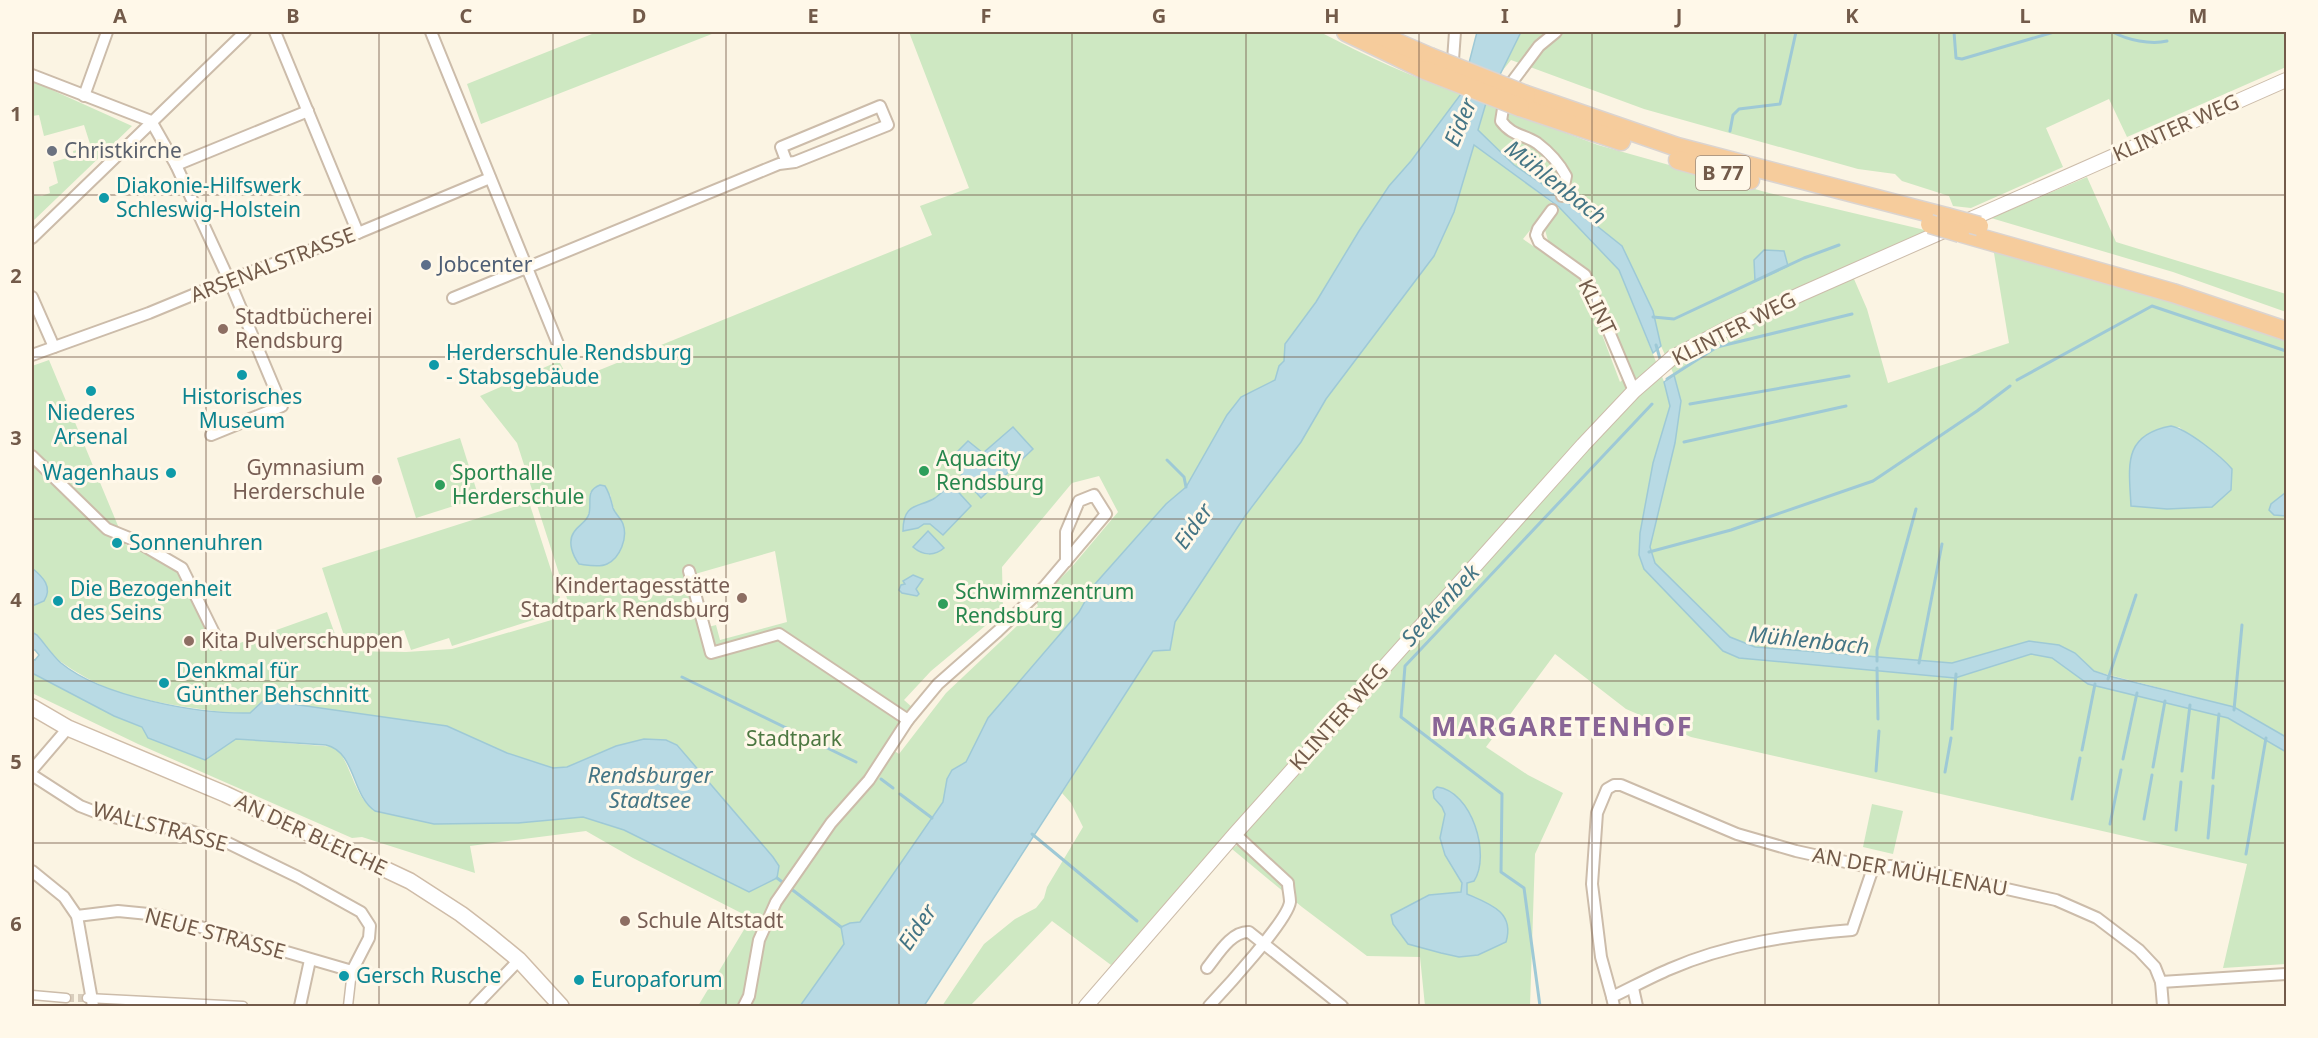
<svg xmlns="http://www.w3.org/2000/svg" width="2318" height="1038" viewBox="0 0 2318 1038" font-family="'Noto Sans',sans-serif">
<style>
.green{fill:#cee8c2;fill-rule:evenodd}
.water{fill:#b8dae4;stroke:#9ec9d6;stroke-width:1.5}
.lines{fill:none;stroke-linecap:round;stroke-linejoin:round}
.stream{stroke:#9ec9d6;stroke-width:3}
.pedestrian-tunnel{stroke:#d9cebd;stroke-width:8;stroke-dasharray:8 4;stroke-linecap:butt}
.pedestrian-casing{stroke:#ccbcaa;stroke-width:11}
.minor-casing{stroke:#ccbcaa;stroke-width:14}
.tertiary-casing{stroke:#ccbcaa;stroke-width:16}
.secondary-casing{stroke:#cfbca8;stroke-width:18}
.trunk-casing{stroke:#dbd4d0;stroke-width:21}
.pedestrian{stroke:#fff;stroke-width:8}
.minor{stroke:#fff;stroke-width:10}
.tertiary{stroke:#fff;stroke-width:14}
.secondary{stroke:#fff;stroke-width:15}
.trunk{stroke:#f6cc9c;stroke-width:18}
.trunk-bridge-casing{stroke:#dbd4d0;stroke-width:21;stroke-linecap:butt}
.trunk-bridge{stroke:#f6cc9c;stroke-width:18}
.grid{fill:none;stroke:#735b4a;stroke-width:1.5;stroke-opacity:0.55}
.worship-dot{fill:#6b7280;stroke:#fff8e9;stroke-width:2}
.culture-dot{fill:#0f9aa8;stroke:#fff8e9;stroke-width:2}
.service-dot{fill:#5c6f8a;stroke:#fff8e9;stroke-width:2}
.education-dot{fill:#8d6e63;stroke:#fff8e9;stroke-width:2}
.leisure-dot{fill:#2e9e5b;stroke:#fff8e9;stroke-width:2}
.labels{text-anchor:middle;stroke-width:6;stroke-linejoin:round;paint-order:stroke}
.shield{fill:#fff8e9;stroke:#9d8a7a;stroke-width:1.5}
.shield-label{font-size:20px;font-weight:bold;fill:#735b4a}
.street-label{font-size:21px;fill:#735b4a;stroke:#fff8e9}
.worship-label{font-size:21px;fill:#5b616d;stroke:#fff8e9;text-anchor:start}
.culture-label{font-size:21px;fill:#0d838f;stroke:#fff8e9;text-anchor:start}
.service-label{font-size:21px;fill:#4e5e75;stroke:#fff8e9;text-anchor:start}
.education-label{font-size:21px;fill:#785e54;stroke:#fff8e9;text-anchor:start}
.leisure-label{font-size:21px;fill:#27864d;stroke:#fff8e9;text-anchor:start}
.park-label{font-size:21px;fill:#4d7842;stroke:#fff8e9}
.water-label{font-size:22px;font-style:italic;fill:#447585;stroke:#fff8e9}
.district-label{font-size:27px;font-weight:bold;letter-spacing:1.5px;fill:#896596;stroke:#fff8e9}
.neatline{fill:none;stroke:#735b4a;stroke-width:2}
.grid-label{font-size:20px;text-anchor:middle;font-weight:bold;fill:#735b4a}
</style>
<rect width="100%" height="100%" fill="#fbf4e3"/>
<g class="green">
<polygon points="597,32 717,32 481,124 467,84"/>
<path d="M909 32H1320C1366 56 1412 77 1461 94L1411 161 1389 186 1359 231 1316 302 1285 344 1284 361 1279 366 1275 380 1241 397 1227 415 1186 487 1166 504 1095 584 1080 612 988 718 966 762 947 779 943 802 860 923H850L842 935 844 944 800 1006H698L751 918 633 858 586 831 470 846 475 873 362 837 352 838 138 744 32 693V673L114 716 142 727 236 739 336 747C352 766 354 797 375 811L434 824 518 823 583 817 624 830 749 892 773 857 677 745 667 740 644 739 616 746 567 767 553 768 507 753 447 726 264 700 250 713C228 714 207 710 186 707 137 699 106 693 64 664 51 656 45 640 32 632V366L49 360 126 545 150 555 179 572 223 649 327 612 341 651 406 652 452 649 572 614 517 443 480 396 559 361 570 382 932 235 920 206 969 188ZM1099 476 1118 512 1070 569 1036 602 1038 606 946 693 899 754 887 746 913 708 904 700 931 671 1003 611 1002 567 1072 483ZM590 492 610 494 614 510 623 523 571 543C574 530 578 532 585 523 591 514 590 502 590 492ZM775 551 787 622 720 640 716 625 708 627 695 574Z"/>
<polygon points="1521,32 2286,32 2286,67 2127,137 2109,99 2046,128 2063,167 1971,208 1953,206 1949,196 1902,181 1895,174 1858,169 1644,109 1511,60 1499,75"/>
<polygon points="32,81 132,126 32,222 32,195 42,196 50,193 49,187 58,183 53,162 74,156 73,151 91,147 84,125 44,136 39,115 32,116"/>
<path d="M1486 103 1598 145 1769 193 1929 231 1899 243 1920 249 1854 279 1867 309 1888 383 2009 343 1993 247 2153 296 2286 341V737L2234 707 2094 671 2075 653 2059 645 2029 641 1952 663 1755 647 1730 637 1655 563 1650 547 1675 443 1681 401 1674 375 1661 346 1653 311 1622 246 1561 197 1514 165 1478 130ZM2179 427 2200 443 2139 440Z"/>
<polygon points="1474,144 1552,203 1523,239 1581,279 1620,382 1630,372 1588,273 1549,244 1545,230 1559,207 1619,270 1667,389 1670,406 1653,463 1639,555 1644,569 1723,651 1739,658 1955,678 2031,654 2052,658 2088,684 2228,718 2286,752 2286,964 2223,968 2247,864 1691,737 1626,709 1555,654 1486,747 1528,775 1563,793 1535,854 1530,1006 1425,1006 1420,957 1367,956 1302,907 1232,849 1246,838 1231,829 1111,965 1052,921 970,1006 942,1006 984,944 1015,919 1036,908 1044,898 1047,887 1083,827 1071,803 1062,793 1153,651 1170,649 1175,622 1245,516 1301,442 1326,399 1434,256 1454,212"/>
<polygon points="2087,177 2116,242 2286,294 2286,312 2173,272 1991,218"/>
<polygon points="460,438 479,498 416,518 397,458"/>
<polygon points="529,502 564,610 452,646 449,638 411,650 404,630 348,648 322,568"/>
<polygon points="1872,804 1903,811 1893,854 1863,847"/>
</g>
<g class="water">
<polygon points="1477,32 1521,32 1486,103 1478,130 1514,165 1557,194 1622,246 1653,311 1661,346 1653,353 1619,270 1559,207 1474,145 1454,212 1434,256 1326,399 1301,442 1245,516 1175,622 1170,650 1153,651 924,1006 800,1006 844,944 841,927 850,923 860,922 943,802 947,779 952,770 966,762 988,718 1079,612 1095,584 1166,504 1186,487 1227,415 1241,397 1275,380 1279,366 1284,361 1285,344 1316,302 1359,231 1389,186 1411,161 1461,94"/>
<polygon points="1764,250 1784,251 1788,266 1755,281 1754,260"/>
<polygon points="1674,375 1681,401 1675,443 1650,547 1655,563 1730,637 1755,647 1952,663 2029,641 2059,645 2075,653 2094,671 2109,676 2234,707 2286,737 2286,752 2228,718 2088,684 2052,658 2031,654 1955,678 1739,658 1723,651 1644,569 1639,555 1640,533 1653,463 1670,406 1664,382"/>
<path d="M2171 426C2187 429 2221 456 2232 469L2231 490 2212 507 2167 509 2131 506C2129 466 2122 435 2171 426Z"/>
<polygon points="1013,427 1033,449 981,498 961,476 963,472 952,457 968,441 983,453"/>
<path d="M951 484 971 506 943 535 930 524H924L918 528 903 531C903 502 919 508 935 498 941 494 946 488 951 484Z"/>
<path d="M600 485 605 486C610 494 611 500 613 508 615 514 621 518 623 524 628 538 620 558 607 564 599 568 587 565 579 564 573 556 567 542 574 532 579 524 586 523 589 514 592 501 585 491 600 485Z"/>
<polygon points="2285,493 2286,494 2286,516 2274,515 2269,510 2271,504"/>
<path d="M928 531 944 548C935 556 923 556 913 547Z"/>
<path d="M32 568C43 577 53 587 44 601L32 606Z"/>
<polygon points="913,575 923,579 916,589 919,594 917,596 902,593 899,590 901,585 905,584 903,581"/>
<path d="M32 632 37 635C45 644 52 655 61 663 102 697 198 714 250 713L264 700 447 726 507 753 553 768 567 767 616 746 644 739 666 740 677 745 773 857 779 866 777 878 749 892 624 830 583 817 518 823 434 824 375 811C351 795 356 752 326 745L236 739 205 760 148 738 142 727 114 716 32 673V659L35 660 39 655 35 650H32Z"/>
<path d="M1437 787C1472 791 1491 855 1474 881L1467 883V894C1490 904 1515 912 1506 942L1478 955 1459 957 1441 953 1408 944 1393 924 1391 915 1429 895 1461 892 1462 883 1445 855 1440 838 1445 814 1442 807 1434 798 1433 791Z"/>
</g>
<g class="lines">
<g class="stream">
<polyline points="1954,32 1956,58 1962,59 2054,32"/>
<path d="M2113 32C2127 40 2151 45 2167 41"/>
<polyline points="1730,131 1733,115 1739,109 1780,104 1796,32"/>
<polyline points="1653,317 1674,319 1804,258 1839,245"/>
<polyline points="1656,345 1661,362"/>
<polyline points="1667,379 1717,347 1852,314"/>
<polyline points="2017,380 2152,306 2286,351"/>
<polyline points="1690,404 1849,376"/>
<polyline points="1684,442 1846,406"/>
<polyline points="1167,460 1184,477 1186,487"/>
<polyline points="1649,552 1731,530 1873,481 1977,411 2010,386"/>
<polyline points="1877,661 1877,650 1916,509"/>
<polyline points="1919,663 1942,544"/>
<polyline points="1877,668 1878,719"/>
<polyline points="682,677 856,762"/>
<polyline points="2108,679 2136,595"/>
<polyline points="2234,710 2242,625"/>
<polyline points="1952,729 1956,674"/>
<polyline points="2082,750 2095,684"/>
<polyline points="2123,759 2137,693"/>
<polyline points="2153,767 2165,701"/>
<polyline points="1876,771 1879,731"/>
<polyline points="2182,771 2190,705"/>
<polyline points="1945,772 1951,738"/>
<polyline points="2213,778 2219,714"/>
<polyline points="881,779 893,788"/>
<polyline points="900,794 932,818"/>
<polyline points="2072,799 2080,758"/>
<polyline points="2144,819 2152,775"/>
<polyline points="2110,824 2121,770"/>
<polyline points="2176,830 2181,782"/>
<polyline points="1032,834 1137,921"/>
<polyline points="2208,838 2213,786"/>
<polyline points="2246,854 2266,738"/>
<polyline points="777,878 785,884"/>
<polyline points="790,888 841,927"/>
<polyline points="1540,1006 1524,888 1501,872 1502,794 1401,717 1405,666 1652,404"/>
</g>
<polyline class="pedestrian-tunnel" points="66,998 87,998"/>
<g class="pedestrian-casing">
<g id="pedestrian">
<polyline points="32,995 66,998"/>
<polyline points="87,998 243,1006"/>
<polyline points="348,1006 352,971"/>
</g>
</g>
<g class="minor-casing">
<g id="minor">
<polyline points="275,32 358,233"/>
<polyline points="431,32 558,344"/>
<path d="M1556 32 1539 46 1506 90 1501 121C1512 136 1523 134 1537 143 1549 152 1559 163 1566 176L1562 196"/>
<polyline points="1448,69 1453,60 1455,32"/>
<polyline points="32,75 151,121 176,165 229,280 282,406 211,435"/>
<polyline points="84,96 107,32"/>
<polyline points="176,165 308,111"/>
<polyline points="1552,210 1538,229 1536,235 1539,242 1585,275 1634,391"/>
<polyline points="32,238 245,32"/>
<polyline points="32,297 54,347"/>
<polyline points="453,298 779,164 795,162 888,125 880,106 781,147 787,163"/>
<polyline points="32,355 149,313 229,280 358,233 490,178"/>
<polyline points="32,456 107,529 134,540 182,568 216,637 222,644"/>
<polyline points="689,571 711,653 779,634 908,720"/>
<polyline points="32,770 68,728"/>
<polyline points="32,775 80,806 98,813 145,825 187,830 228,843 298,877 361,912 370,926 369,938 352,971 159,915 118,911 77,916"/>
<polyline points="32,871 64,897 77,916 93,1006"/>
<path d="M1207 968C1217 956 1231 931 1249 932L1342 1006"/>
<polyline points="2161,982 2286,974"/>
<polyline points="1633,988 1637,1006"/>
<polyline points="1612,997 1601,957 1592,884 1597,813 1607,789 1614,785 1621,785 1737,834 1796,851 1873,868 1890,866 1949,876 2056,900 2097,918 2139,950 2155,967 2161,982 2163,1006"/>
<polyline points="300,1006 310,960"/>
<polyline points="475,1006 519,960"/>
<polyline points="744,1006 749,996 759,940 776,902 831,823 869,780 908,720 938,684 998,631 1045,586 1106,514 1094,495 1079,501 1066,532 1066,562"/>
<path d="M1209 1006C1225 989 1288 920 1290 902 1290 896 1288 889 1288 883L1235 834"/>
<path d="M1614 1006 1612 997C1631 988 1651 977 1670 969 1727 944 1790 935 1852 930L1873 868"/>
</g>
</g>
<g class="tertiary-casing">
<polyline id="tertiary" points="1086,1006 1235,834 1583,445 1634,391 1673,357 1726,329 1801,294 2286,80"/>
</g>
<g class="secondary-casing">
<polyline id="secondary" points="32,707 68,728 225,794 410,881 461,914 491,937 519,960 561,1006"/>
</g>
<g class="trunk-casing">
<g id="trunk">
<polyline points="1346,32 1425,70"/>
<polyline points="1375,33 1430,57"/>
<polyline points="1526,95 1677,147 1946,217"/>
<polyline points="1520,107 1621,141"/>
<polyline points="1678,160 1750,180"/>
<polyline points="1962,233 2173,293 2286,331"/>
</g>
</g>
<use href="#pedestrian" class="pedestrian"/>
<use href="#minor" class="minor"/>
<use href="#tertiary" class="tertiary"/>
<use href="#secondary" class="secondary"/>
<use href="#trunk" class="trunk"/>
<g class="trunk-bridge-casing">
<g id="trunk-bridge">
<polyline points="1430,57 1526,95"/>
<polyline points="1425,70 1520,107"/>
<polyline points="1946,217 1979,226"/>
<polyline points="1930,224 1960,233"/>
</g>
</g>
<use href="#trunk-bridge" class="trunk-bridge"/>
</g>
<path class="grid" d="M206 32V1006M379 32V1006M553 32V1006M726 32V1006M899 32V1006M1072 32V1006M1246 32V1006M1419 32V1006M1592 32V1006M1765 32V1006M1939 32V1006M2112 32V1006M32 195H2286M32 357H2286M32 519H2286M32 681H2286M32 843H2286"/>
<circle class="worship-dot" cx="52" cy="151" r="6"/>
<g class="culture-dot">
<circle cx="104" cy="198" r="6"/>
<circle cx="434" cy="365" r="6"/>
<circle cx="242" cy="375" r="6"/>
<circle cx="91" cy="391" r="6"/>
<circle cx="171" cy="473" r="6"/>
<circle cx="117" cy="543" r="6"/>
<circle cx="58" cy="601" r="6"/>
<circle cx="164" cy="683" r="6"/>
<circle cx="344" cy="976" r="6"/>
<circle cx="579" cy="980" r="6"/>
</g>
<circle class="service-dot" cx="426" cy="265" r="6"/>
<g class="education-dot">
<circle cx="223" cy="329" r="6"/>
<circle cx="377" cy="480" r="6"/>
<circle cx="742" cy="598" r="6"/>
<circle cx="189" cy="641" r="6"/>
<circle cx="625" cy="921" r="6"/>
</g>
<g class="leisure-dot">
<circle cx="924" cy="471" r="6"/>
<circle cx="440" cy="485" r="6"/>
<circle cx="943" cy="604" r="6"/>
</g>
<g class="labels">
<rect class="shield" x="1696" y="156" width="54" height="34" rx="4.5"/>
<g class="shield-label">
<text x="1723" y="180">B 77</text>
</g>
<g class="street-label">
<text transform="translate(2176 128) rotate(-24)" y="7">KLINTER WEG</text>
<text transform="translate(273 265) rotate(-21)" y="7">ARSENALSTRASSE</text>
<text transform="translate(1597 307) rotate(64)" y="7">KLINT</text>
<text transform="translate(1734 329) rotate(-27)" y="7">KLINTER WEG</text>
<text transform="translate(1339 717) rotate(-48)" y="7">KLINTER WEG</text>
<text transform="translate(160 827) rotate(15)" y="7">WALLSTRASSE</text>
<text transform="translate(311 835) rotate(25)" y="7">AN DER BLEICHE</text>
<text transform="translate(1910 872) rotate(10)" y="7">AN DER MÜHLENAU</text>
<text transform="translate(215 934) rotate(15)" y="7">NEUE STRASSE</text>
</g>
<g class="worship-label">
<text x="64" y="158">Christkirche</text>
</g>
<g class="culture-label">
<text x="116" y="193">Diakonie-Hilfswerk<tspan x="116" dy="24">Schleswig-Holstein</tspan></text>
<text x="446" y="360">Herderschule Rendsburg<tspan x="446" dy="24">- Stabsgebäude</tspan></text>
<text x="242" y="404" text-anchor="middle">Historisches<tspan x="242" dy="24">Museum</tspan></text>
<text x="91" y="420" text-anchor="middle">Niederes<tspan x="91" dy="24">Arsenal</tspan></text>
<text x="159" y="480" text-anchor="end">Wagenhaus</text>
<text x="129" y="550">Sonnenuhren</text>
<text x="70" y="596">Die Bezogenheit<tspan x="70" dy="24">des Seins</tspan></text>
<text x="176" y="678">Denkmal für<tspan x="176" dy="24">Günther Behschnitt</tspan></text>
<text x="356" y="983">Gersch Rusche</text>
<text x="591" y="987">Europaforum</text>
</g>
<g class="service-label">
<text x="438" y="272">Jobcenter</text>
</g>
<g class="education-label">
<text x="235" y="324">Stadtbücherei<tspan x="235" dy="24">Rendsburg</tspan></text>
<text x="365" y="475" text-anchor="end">Gymnasium<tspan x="365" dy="24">Herderschule</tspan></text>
<text x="730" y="593" text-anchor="end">Kindertagesstätte<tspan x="730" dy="24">Stadtpark Rendsburg</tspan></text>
<text x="201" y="648">Kita Pulverschuppen</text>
<text x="637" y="928">Schule Altstadt</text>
</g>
<g class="leisure-label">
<text x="936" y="466">Aquacity<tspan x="936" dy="24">Rendsburg</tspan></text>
<text x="452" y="480">Sporthalle<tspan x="452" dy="24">Herderschule</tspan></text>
<text x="955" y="599">Schwimmzentrum<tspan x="955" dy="24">Rendsburg</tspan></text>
</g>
<g class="park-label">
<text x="794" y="746">Stadtpark</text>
</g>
<g class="water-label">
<text transform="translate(1460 122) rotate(-67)" y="8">Eider</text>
<text transform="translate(1556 182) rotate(38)" y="8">Mühlenbach</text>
<text transform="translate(1193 526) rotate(-55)" y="8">Eider</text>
<text transform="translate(1440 605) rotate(-47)" y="8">Seekenbek</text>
<text transform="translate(1809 640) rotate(6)" y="8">Mühlenbach</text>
<text x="650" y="783">Rendsburger<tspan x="650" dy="25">Stadtsee</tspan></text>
<text transform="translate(917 927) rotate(-56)" y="8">Eider</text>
</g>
<g class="district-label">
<text x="1562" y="736">MARGARETENHOF</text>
</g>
</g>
<rect width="2318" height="1038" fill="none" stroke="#fff8e9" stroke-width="66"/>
<rect x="33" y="33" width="2252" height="972" class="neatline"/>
<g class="grid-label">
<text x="120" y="23">A</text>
<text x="293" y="23">B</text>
<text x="466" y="23">C</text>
<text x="639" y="23">D</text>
<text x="813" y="23">E</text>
<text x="986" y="23">F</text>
<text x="1159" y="23">G</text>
<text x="1332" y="23">H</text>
<text x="1505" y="23">I</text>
<text x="1679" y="23">J</text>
<text x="1852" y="23">K</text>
<text x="2025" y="23">L</text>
<text x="2198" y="23">M</text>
<text x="16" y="121">1</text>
<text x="16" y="283">2</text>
<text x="16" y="445">3</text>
<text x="16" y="607">4</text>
<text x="16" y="769">5</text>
<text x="16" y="931">6</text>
</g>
</svg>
